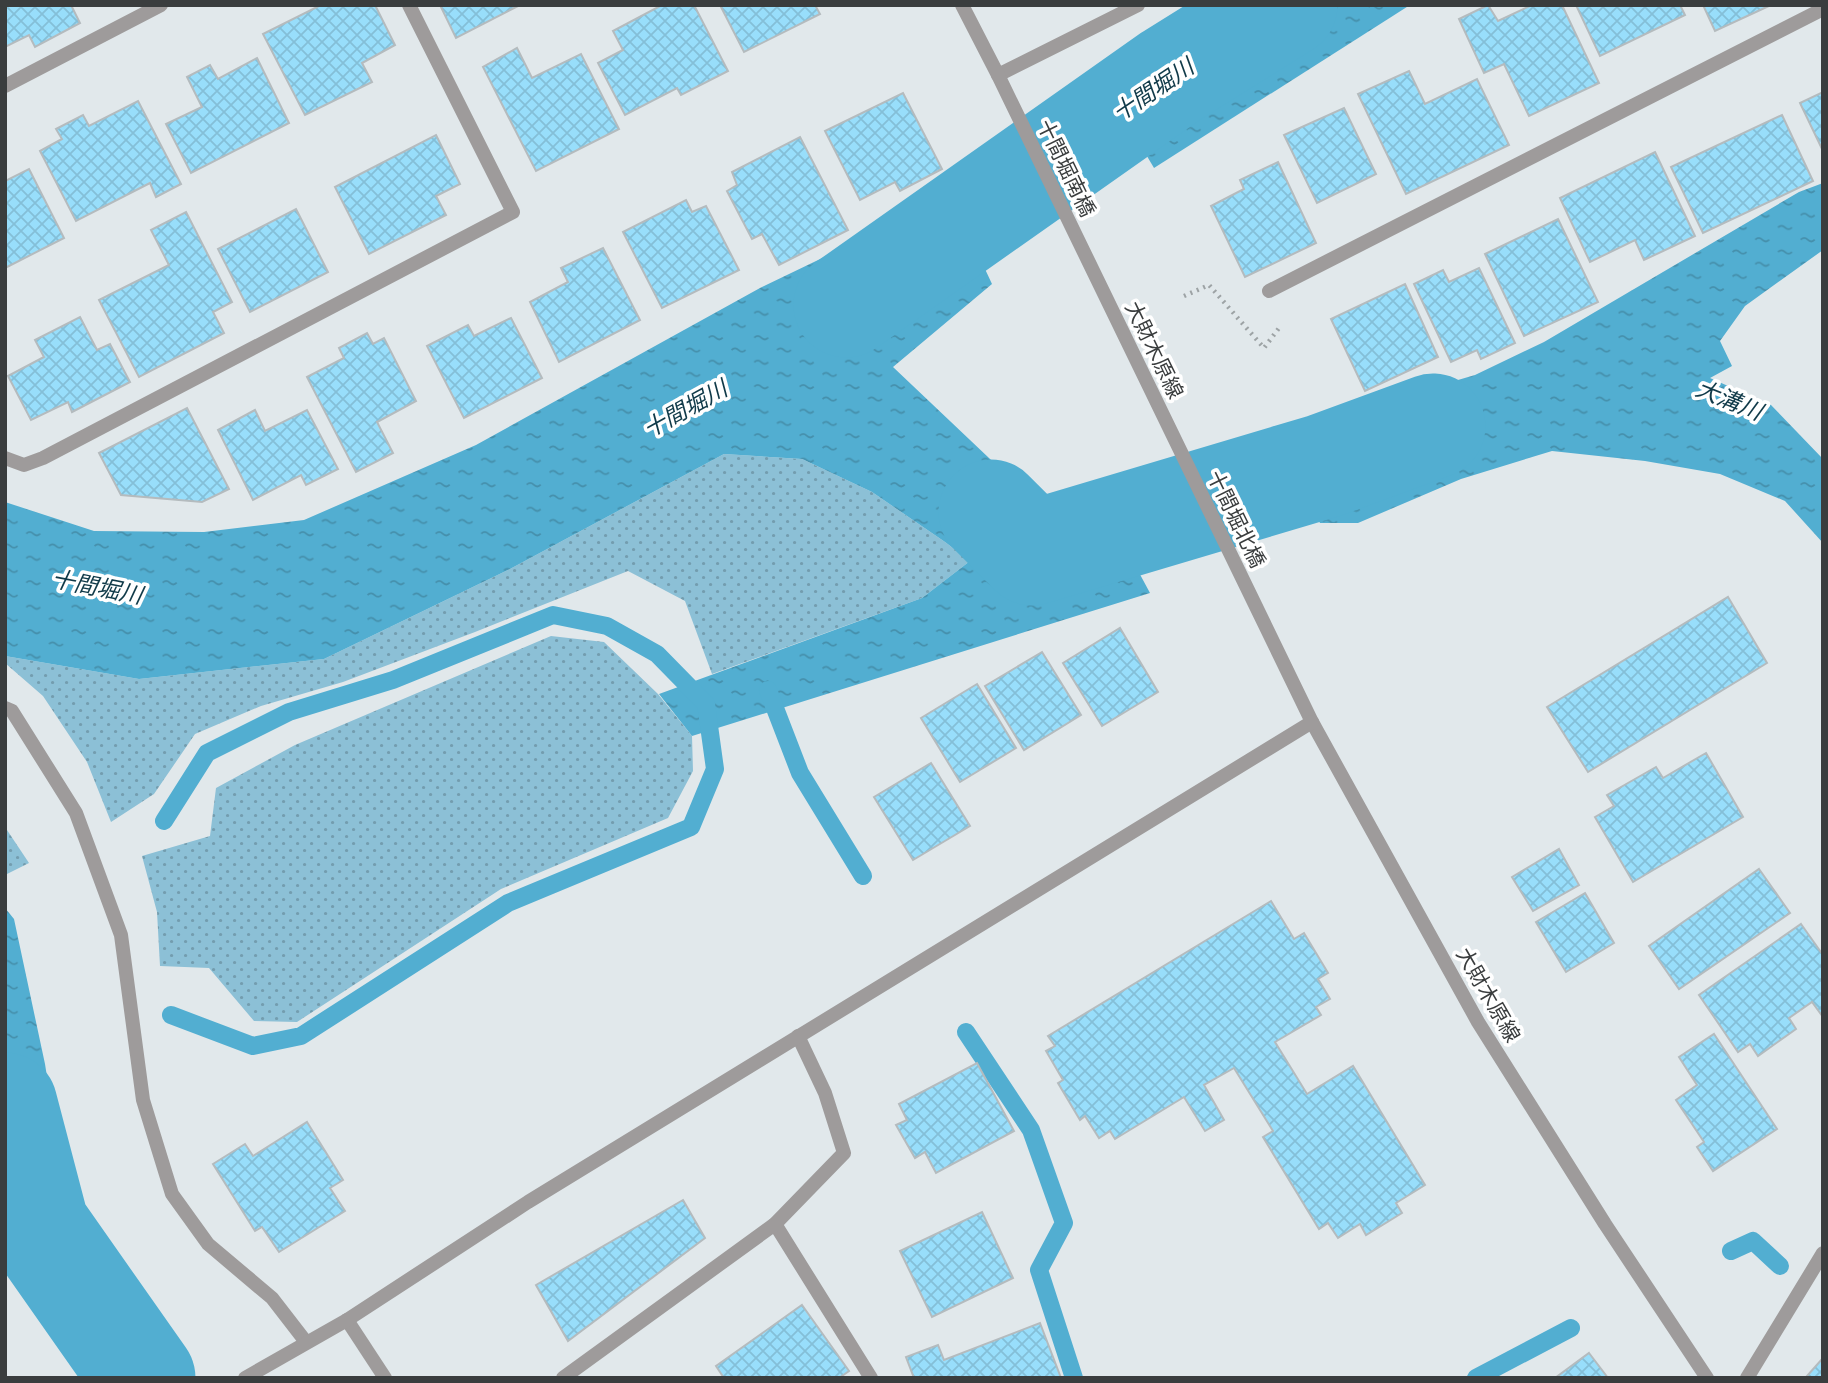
<svg xmlns="http://www.w3.org/2000/svg" width="1828" height="1383" viewBox="0 0 1828 1383" font-family="'Archivo Narrow','Noto Sans JP',sans-serif">
<style>
.grass{fill:url(#grass-dots)}
.water{fill:url(#water-ripples)}
.lines{fill:none;stroke-linecap:round;stroke-linejoin:round}
.stream{stroke:#52aed1;stroke-width:18}
.river{stroke:#52aed1;stroke-width:105}
.building{fill:url(#building-cross-hatch);stroke:#b4bbbe;stroke-width:2}
.path{stroke:#9da3a5;stroke-width:4.5;stroke-dasharray:2 5;stroke-linecap:butt}
.minor{stroke:#9e9b9b;stroke-width:14}
.tertiary{stroke:#9e9b9b;stroke-width:14}
.labels{text-anchor:middle;stroke-width:7;stroke-linejoin:round;paint-order:stroke}
.street-label{font-size:21px;fill:#3a3d3e;stroke:#fff}
.water-label{font-size:23px;font-style:italic;fill:#103a49;stroke:#fff}
</style>
<defs>
<pattern id="grass-dots" width="8" height="8" patternUnits="userSpaceOnUse" patternTransform="scale(1.75)"><rect width="8" height="8" fill="#8cc0d6"/><path d="M2 2h.1M6 6h.1" fill="none" stroke="#739daf" stroke-width="1.8" stroke-linecap="round"/></pattern>
<pattern id="water-ripples" width="26" height="14" patternUnits="userSpaceOnUse" patternTransform="scale(1.75)"><rect width="26" height="14" fill="#52aed1"/><path d="M2 4q2-2 4 0t4 0M15 11q2-2 4 0t4 0" fill="none" stroke="#458fab"/></pattern>
<pattern id="building-cross-hatch" width="8" height="8" patternUnits="userSpaceOnUse" patternTransform="scale(1.75)"><rect width="8" height="8" fill="#98defb"/><path d="M0 0l8 8M0 8l8-8" fill="none" stroke="#84bfd8"/></pattern>
</defs>
<rect width="100%" height="100%" fill="#e1e8eb"/>
<g class="grass">
<polygon points="724,454 802,459 872,492 945,542 970,561 922,598 712,674 685,601 628,571 475,632 343,682 261,706 195,734 154,794 111,822 87,762 43,696 5,663 5,656 139,679 324,659 510,569"/>
<polygon points="551,636 604,642 658,694 692,736 693,771 668,818 501,889 297,1022 254,1021 209,968 160,966 157,912 142,856 210,836 216,788 295,745"/>
<polygon points="5,827 29,863 5,875"/>
</g>
<g class="water">
<polygon points="1224,5 1410,5 1154,168 1103,82"/>
<polygon points="1823,183 1823,250 1745,306 1720,341 1732,366 1710,378 1771,405 1823,459 1823,543 1785,501 1720,474 1645,461 1552,451 1461,479 1358,523 1320,523 1272,427 1359,409 1475,375 1544,342 1799,192"/>
<polygon points="951,196 992,284 893,367 1045,511 1101,502 1150,593 692,736 659,694 922,598 970,561 945,542 872,492 802,459 724,454 510,569 324,659 139,679 5,656 5,502 94,531 204,532 304,520 476,445 760,288"/>
<polygon points="5,908 14,919 45,1064 62,1172 97,1259 148,1334 108,1360 58,1293 5,1240"/>
</g>
<g class="lines">
<g class="stream">
<polyline points="768,690 800,773 863,876"/>
<polyline points="164,821 207,753 289,712 393,680 553,615 607,626 657,654 706,704 715,769 691,827 508,903 301,1036 253,1046 171,1015"/>
<polyline points="966,1032 1031,1130 1064,1223 1039,1270 1074,1378"/>
<polyline points="1731,1251 1753,1241 1780,1266"/>
<polyline points="1476,1378 1571,1328"/>
</g>
<g class="river">
<polyline points="846,305 1171,76 1285,5"/>
<polyline points="991,512 1032,553 1324,466 1433,426"/>
<polyline points="5,1105 37,1227 143,1378"/>
</g>
</g>
<g class="building">
<polygon points="5,5 71,5 80,23 35,47 29,35 5,47"/>
<polygon points="321,5 375,5 395,45 362,63 372,82 305,115 263,34"/>
<polygon points="440,5 520,5 456,38"/>
<polygon points="662,5 694,5 728,71 681,95 677,88 625,115 598,63 623,50 613,31"/>
<polygon points="720,5 815,5 820,14 744,52"/>
<polygon points="1488,5 1498,21 1532,5 1562,5 1599,83 1529,116 1504,64 1484,73 1459,19"/>
<polygon points="1576,5 1680,5 1685,15 1600,56"/>
<polygon points="1703,5 1771,5 1715,31"/>
<polygon points="517,48 532,78 581,54 619,129 536,171 483,67"/>
<polygon points="257,58 289,123 191,173 166,124 202,107 187,77 210,65 218,79"/>
<polygon points="1409,71 1425,104 1477,79 1509,145 1406,194 1358,94"/>
<polygon points="1823,92 1823,151 1800,103"/>
<polygon points="903,93 942,169 900,191 895,182 860,200 825,131"/>
<polygon points="138,101 181,184 156,197 150,183 76,221 40,151 62,139 56,129 83,115 89,126"/>
<polygon points="1344,108 1376,174 1317,203 1284,135"/>
<polygon points="1782,115 1813,181 1703,233 1671,167"/>
<polygon points="436,135 460,184 436,196 446,215 369,254 335,187"/>
<polygon points="800,137 848,230 779,265 762,234 752,239 727,191 737,185 732,172"/>
<polygon points="1655,152 1695,236 1644,260 1635,240 1590,262 1560,198"/>
<polygon points="1278,162 1316,243 1245,277 1211,206 1244,189 1240,180"/>
<polygon points="29,169 64,238 5,268 5,181"/>
<polygon points="686,200 692,212 706,206 739,270 662,308 623,232"/>
<polygon points="296,209 328,272 250,312 218,249"/>
<polygon points="186,212 232,302 213,312 224,333 139,377 99,300 169,265 151,230"/>
<polygon points="1558,219 1598,302 1524,336 1485,254"/>
<polygon points="603,248 640,320 559,362 530,302 568,282 561,268"/>
<polygon points="1479,268 1515,343 1481,359 1477,350 1451,362 1414,284 1443,270 1449,282"/>
<polygon points="1405,284 1438,357 1365,391 1331,319"/>
<polygon points="80,317 97,350 110,344 130,382 72,412 68,402 31,420 8,376 44,357 35,340"/>
<polygon points="511,318 542,378 464,418 427,346 468,325 474,336"/>
<polygon points="367,333 373,344 384,338 416,401 377,422 393,453 356,472 307,377 344,358 339,348"/>
<polygon points="187,408 229,489 202,502 121,495 99,453"/>
<polygon points="255,410 265,431 307,410 338,469 306,485 301,475 253,500 218,430"/>
<polygon points="1728,597 1767,663 1588,772 1547,707"/>
<polygon points="1120,628 1158,692 1102,726 1063,663"/>
<polygon points="1042,652 1081,715 1024,750 985,686"/>
<polygon points="977,684 1016,748 960,782 921,718"/>
<polygon points="1706,753 1743,817 1633,882 1595,817 1614,806 1607,795 1656,767 1663,778"/>
<polygon points="931,763 970,826 913,860 874,797"/>
<polygon points="1559,849 1579,885 1533,911 1512,877"/>
<polygon points="1759,869 1790,913 1679,989 1649,946"/>
<polygon points="1585,893 1614,943 1566,972 1536,922"/>
<polygon points="1271,901 1294,939 1304,933 1328,973 1318,979 1330,999 1316,1007 1321,1015 1275,1042 1307,1094 1353,1066 1425,1185 1396,1203 1402,1213 1366,1235 1360,1224 1338,1238 1328,1223 1319,1229 1263,1137 1273,1131 1234,1068 1204,1085 1224,1120 1205,1131 1184,1097 1115,1139 1110,1131 1099,1138 1085,1116 1080,1120 1058,1083 1063,1080 1046,1051 1055,1046 1048,1036"/>
<polygon points="1801,924 1823,955 1823,1017 1812,1002 1789,1018 1796,1029 1758,1056 1750,1044 1738,1052 1699,995"/>
<polygon points="1714,1034 1777,1129 1713,1171 1697,1147 1704,1142 1676,1100 1697,1085 1679,1057"/>
<polygon points="977,1063 1014,1131 936,1173 925,1152 915,1158 896,1125 907,1120 899,1104"/>
<polygon points="307,1122 343,1180 330,1188 345,1211 279,1252 262,1227 255,1231 213,1164 245,1144 253,1156"/>
<polygon points="683,1200 705,1238 568,1341 536,1285"/>
<polygon points="982,1212 1013,1278 932,1317 900,1251"/>
<polygon points="802,1305 849,1371 839,1378 724,1378 716,1366"/>
<polygon points="1040,1323 1061,1378 914,1378 906,1357 938,1345 944,1360"/>
<polygon points="1589,1353 1608,1378 1555,1378"/>
<polygon points="1823,1358 1823,1378 1809,1378 1807,1376"/>
</g>
<g class="lines">
<polyline class="path" points="1184,296 1209,285 1264,348 1279,328"/>
<g class="minor">
<polyline points="998,75 1138,5"/>
<polyline points="5,86 161,5"/>
<polyline points="1269,291 1823,9"/>
<polyline points="5,458 24,465 43,458 513,212 409,5"/>
<polyline points="5,708 12,711 76,813 121,935 143,1100 172,1194 208,1244 272,1298 306,1342"/>
<polyline points="775,1224 871,1378"/>
<polyline points="347,1320 385,1378"/>
<polyline points="563,1378 775,1224 844,1153 825,1093 798,1036"/>
<polyline points="1747,1378 1823,1253"/>
</g>
<g class="tertiary">
<polyline points="962,5 998,75 1312,722 1478,1022 1605,1224 1707,1378"/>
<polyline points="245,1378 347,1320 528,1202 1312,722"/>
</g>
</g>
<g class="labels">
<g class="street-label">
<text transform="translate(1066 168) rotate(64)" y="7">十間堀南橋</text>
<text transform="translate(1154 350) rotate(64)" y="7">大財木原線</text>
<text transform="translate(1236 519) rotate(64)" y="7">十間堀北橋</text>
<text transform="translate(1488 995) rotate(60)" y="7">大財木原線</text>
</g>
<g class="water-label">
<text transform="translate(1153 90) rotate(-34)" y="8">十間堀川</text>
<text transform="translate(1729 400) rotate(22)" y="8">大溝川</text>
<text transform="translate(685 409) rotate(-29)" y="8">十間堀川</text>
<text transform="translate(97 587) rotate(11)" y="8">十間堀川</text>
</g>
</g>
<rect width="1828" height="1383" fill="none" stroke="#3a3d3e" stroke-width="14"/>
</svg>
